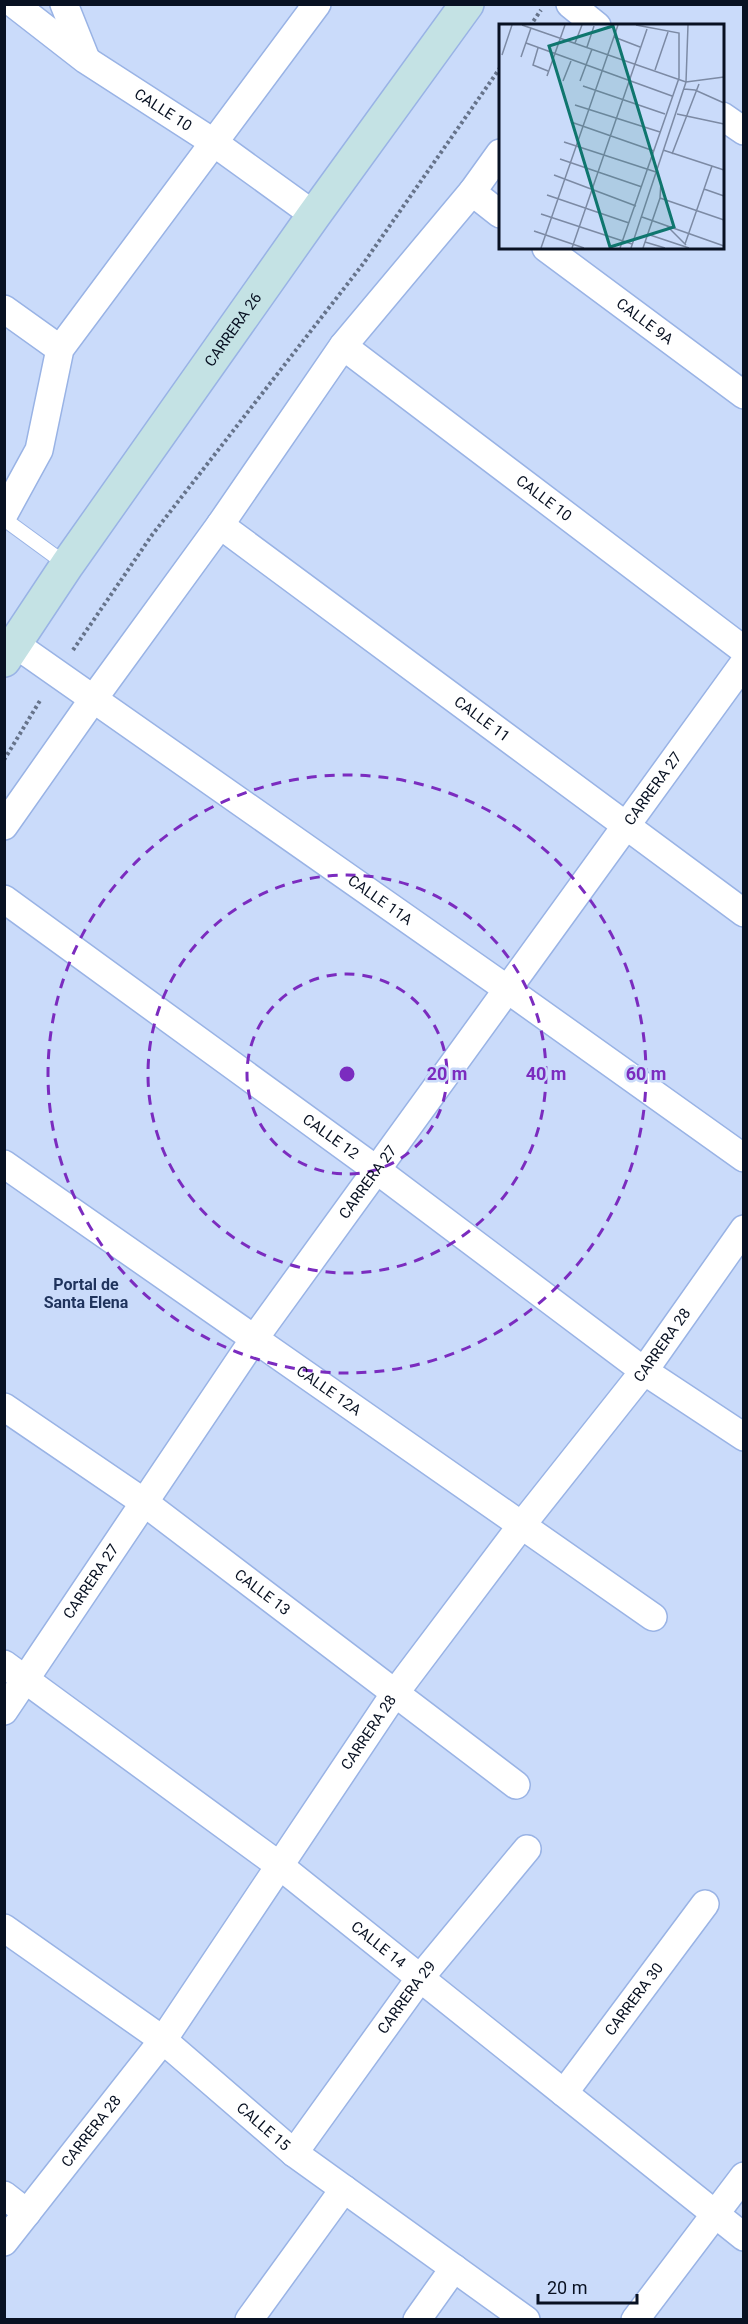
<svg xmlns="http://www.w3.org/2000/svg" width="748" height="2324" viewBox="0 0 748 2324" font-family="Roboto,sans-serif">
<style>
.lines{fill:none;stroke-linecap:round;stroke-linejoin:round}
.service-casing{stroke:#99b3e5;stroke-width:16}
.minor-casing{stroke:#99b3e5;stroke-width:30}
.secondary-casing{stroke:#99b3e5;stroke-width:36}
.path{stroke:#66738a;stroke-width:4;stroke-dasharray:3 3;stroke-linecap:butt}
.service{stroke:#fff;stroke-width:14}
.minor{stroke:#fff;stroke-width:27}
.secondary{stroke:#c4e2e4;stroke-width:33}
.ring{fill:none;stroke:#7b2cbf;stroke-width:3;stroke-dasharray:10 8}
.labels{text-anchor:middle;stroke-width:5;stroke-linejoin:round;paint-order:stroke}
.street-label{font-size:15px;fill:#081122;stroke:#cadbfa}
.neighbourhood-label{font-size:16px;font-weight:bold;fill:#1f335c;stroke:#cadbfa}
.inset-road{fill:none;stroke:#7c8aa4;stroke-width:1.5}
.view{fill:#0f766e;fill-opacity:0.15;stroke:#0f766e;stroke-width:3}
.inset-edge{fill:none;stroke:#081122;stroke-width:3}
.centre{fill:#7b2cbf;stroke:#cadbfa;stroke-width:3}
.ring-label{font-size:18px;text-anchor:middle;font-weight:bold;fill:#7b2cbf;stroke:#cadbfa;stroke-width:5;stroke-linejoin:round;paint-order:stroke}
</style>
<rect width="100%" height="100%" fill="#cadbfa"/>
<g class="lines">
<g class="service-casing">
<polyline id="service" points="4,519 67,565"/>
</g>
<g class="minor-casing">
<g id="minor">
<path id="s1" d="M14 4 86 60 213 142 314 215"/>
<polyline points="64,4 86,59"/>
<polyline points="570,4 597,26"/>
<polyline points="722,116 744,131"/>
<polyline points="472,192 500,214"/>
<path id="s2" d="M546 248 744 395"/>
<polyline points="4,309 60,349"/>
<path id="s3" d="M343 346 744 650"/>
<polyline points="4,514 39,450 60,349 317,4"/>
<path id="s4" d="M220 525 744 913"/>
<path id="s5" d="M15 644 507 989 744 1158"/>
<polyline points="4,826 94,698 220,525 343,346 472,192 500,153"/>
<path id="s6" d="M4 899 378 1171 644 1371 744 1437"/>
<path id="s7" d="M4 1164 653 1617"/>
<path id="s8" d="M4 1407 145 1503 516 1785"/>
<path id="s9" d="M4 1664 280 1866 744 2237"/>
<path id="s10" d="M4 1711 254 1339 744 663"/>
<path id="s11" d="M4 1928 163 2040 294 2153 526 2320"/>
<path id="s12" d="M564 2093 705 1904"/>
<path id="s13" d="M294 2153 420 1978 527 1849"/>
<polyline points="4,2195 27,2213"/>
<path id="s14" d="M4 2242 163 2040 395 1693 521 1526 644 1371 744 1229"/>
<polyline points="249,2320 344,2189"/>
<polyline points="417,2320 454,2268"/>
<polyline points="635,2320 744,2176"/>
</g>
</g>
<g class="secondary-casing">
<g id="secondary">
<path id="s15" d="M4 660 67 565 314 215 467 4"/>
</g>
</g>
<g class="path">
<polyline points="530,26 541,10"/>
<polyline points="73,650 152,535 363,264 500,68"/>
<polyline points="4,760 41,699"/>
</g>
<use href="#service" class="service"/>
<use href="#minor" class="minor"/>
<use href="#secondary" class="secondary"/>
</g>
<g class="ring">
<circle cx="347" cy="1074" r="100"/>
<circle cx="347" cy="1074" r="199"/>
<circle cx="347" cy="1074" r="299"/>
</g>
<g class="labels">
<g class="street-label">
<text dy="5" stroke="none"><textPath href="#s1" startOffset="183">CALLE 10</textPath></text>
<text dy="5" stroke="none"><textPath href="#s2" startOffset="123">CALLE 9A</textPath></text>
<text dy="5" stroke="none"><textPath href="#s15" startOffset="402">CARRERA 26</textPath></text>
<text dy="5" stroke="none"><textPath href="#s3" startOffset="252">CALLE 10</textPath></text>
<text dy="5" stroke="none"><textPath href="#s4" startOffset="326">CALLE 11</textPath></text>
<text dy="5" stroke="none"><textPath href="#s10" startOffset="1128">CARRERA 27</textPath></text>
<text dy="5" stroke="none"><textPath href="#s5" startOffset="446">CALLE 11A</textPath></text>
<text dy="5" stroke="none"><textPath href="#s6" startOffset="404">CALLE 12</textPath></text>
<text dy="5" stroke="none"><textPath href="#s10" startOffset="642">CARRERA 27</textPath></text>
<text dy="5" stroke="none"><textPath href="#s14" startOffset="1113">CARRERA 28</textPath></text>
<text dy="5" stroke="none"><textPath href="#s7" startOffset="396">CALLE 12A</textPath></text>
<text dy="5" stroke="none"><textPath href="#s10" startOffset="156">CARRERA 27</textPath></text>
<text dy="5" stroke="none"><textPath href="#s8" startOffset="318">CALLE 13</textPath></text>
<text dy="5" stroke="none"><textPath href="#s14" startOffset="627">CARRERA 28</textPath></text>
<text dy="5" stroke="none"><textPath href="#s9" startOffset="468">CALLE 14</textPath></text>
<text dy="5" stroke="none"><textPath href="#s13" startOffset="192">CARRERA 29</textPath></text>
<text dy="5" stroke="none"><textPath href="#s12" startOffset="117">CARRERA 30</textPath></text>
<text dy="5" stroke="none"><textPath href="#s11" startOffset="327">CALLE 15</textPath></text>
<text dy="5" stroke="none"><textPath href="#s14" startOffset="141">CARRERA 28</textPath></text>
</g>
<g class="neighbourhood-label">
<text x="86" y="1290">Portal de<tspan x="86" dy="18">Santa Elena</tspan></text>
</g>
</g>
<g transform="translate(499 24)">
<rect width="225" height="225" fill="#cadbfa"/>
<path class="inset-road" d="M23 1 187 58 225 53M115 13 141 23M27 19 173 72M76 19 83 1M88 23 95 2M39 24 34 41 49 47M3 31 13 1M22 33 32 4M156 46 169 8M48 52 66 1M64 57 72 37M81 57 93 25M84 62 166 90M185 65 196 66 225 79M76 81 161 108M178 90 225 100M72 98 155 127M65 118 157 148M164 126 225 146M173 130 200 60M61 135 143 163M55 151 137 182M205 165 225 172M48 171 130 199M161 174 225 196M42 190 133 220M143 193 225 222M168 202 187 221M35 207 85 224M148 210 190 224M146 218 166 224M186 220 213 142M42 224 119 1M73 224 148 5M121 224 180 54V9L137 1M132 224 187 58 189 1M144 224 161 174 162 158"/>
<path class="view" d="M114 2 175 203 111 223 50 22Z"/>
<rect width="225" height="225" class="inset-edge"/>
</g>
<circle cx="347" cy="1074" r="9" class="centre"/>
<g class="ring-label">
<text x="447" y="1080">20 m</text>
<text x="546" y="1080">40 m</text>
<text x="646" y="1080">60 m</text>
</g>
<rect width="748" height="2324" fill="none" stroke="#081122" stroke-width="12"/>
<path d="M538 2294v9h99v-9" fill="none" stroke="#081122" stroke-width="3"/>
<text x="547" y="2294" font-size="18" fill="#081122" stroke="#cadbfa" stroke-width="4.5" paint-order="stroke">20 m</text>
</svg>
